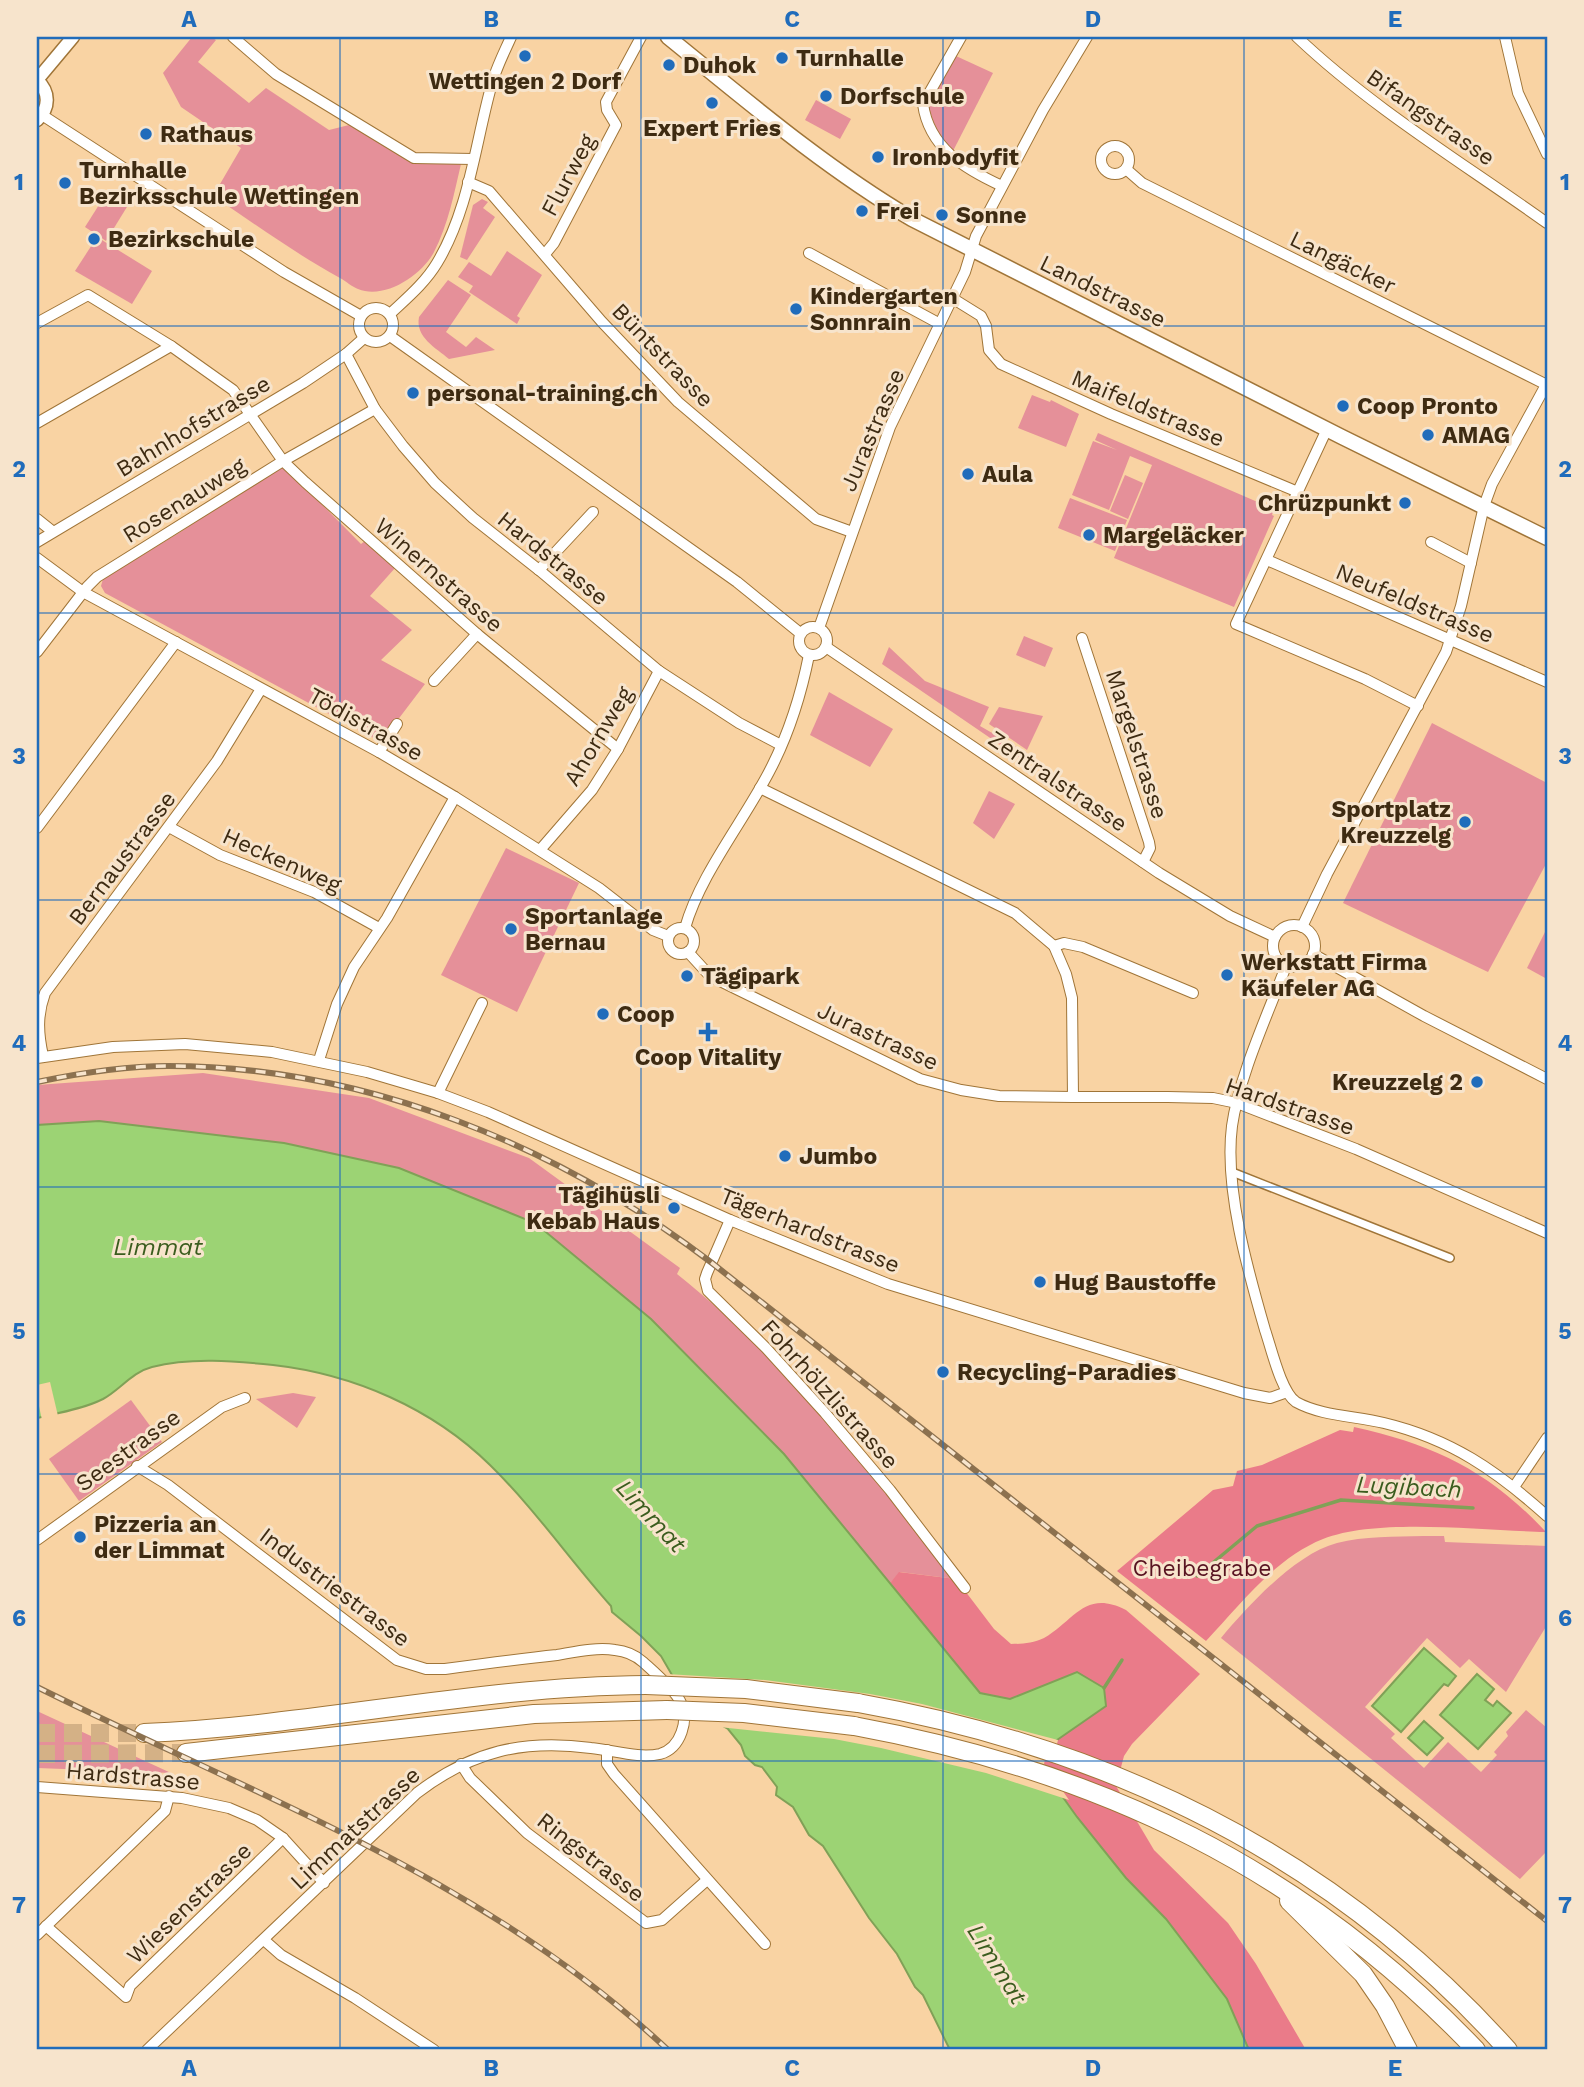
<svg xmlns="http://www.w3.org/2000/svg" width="1584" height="2087" viewBox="0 0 1584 2087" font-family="'Work Sans',sans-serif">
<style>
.green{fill:#e59099}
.forest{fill:#ea7b89}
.water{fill:#9cd374;stroke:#80a157;stroke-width:2}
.pier{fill:#f9d3a3}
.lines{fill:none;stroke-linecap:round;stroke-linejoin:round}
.stream{stroke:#80a157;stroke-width:3.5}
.motorway-tunnel{stroke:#d4b186;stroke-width:18;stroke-dasharray:18 9;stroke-linecap:butt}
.pedestrian-casing{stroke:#a07538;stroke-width:10}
.minor-casing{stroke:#a07538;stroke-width:12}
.tertiary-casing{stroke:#a07538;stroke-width:15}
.secondary-casing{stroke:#a07538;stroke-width:17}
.motorway-casing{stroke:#a07538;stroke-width:20}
.pedestrian{stroke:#fff;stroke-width:7}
.minor{stroke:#fff;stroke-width:10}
.tertiary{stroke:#fff;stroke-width:12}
.secondary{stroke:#fff;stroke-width:14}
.motorway{stroke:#fff;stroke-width:18}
.rail-casing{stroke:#8c714f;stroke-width:6}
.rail{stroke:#f7e4cc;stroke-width:3.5;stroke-dasharray:10;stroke-linecap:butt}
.motorway-bridge-casing{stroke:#a07538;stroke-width:20;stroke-linecap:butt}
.motorway-bridge{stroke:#fff;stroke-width:18}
.grid{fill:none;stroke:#206cbb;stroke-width:2;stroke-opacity:0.55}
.poi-dot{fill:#206cbb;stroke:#f7e4cc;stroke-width:2.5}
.labels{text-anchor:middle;stroke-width:6;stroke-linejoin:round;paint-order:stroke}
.poi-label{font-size:23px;font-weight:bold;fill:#3e2b12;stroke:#f7e4cc;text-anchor:start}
.street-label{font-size:23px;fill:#3e2b12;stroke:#f7e4cc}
.park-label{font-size:23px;fill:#581321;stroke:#f7e4cc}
.water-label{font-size:24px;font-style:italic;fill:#3b5d1e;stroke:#f7e4cc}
.neatline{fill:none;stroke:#206cbb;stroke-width:2.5}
.grid-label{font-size:23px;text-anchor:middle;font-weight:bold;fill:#206cbb}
</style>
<rect width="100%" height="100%" fill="#f9d3a3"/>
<g class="green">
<path d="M192 37H211L216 40 198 62 249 103 266 88 329 130 349 125 416 162 461 164C454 194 448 225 434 252 422 275 385 300 358 289 352 287 346 281 340 278 296 254 255 224 213 196L241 148 181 107 163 73Z"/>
<polygon points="956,56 993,73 953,151 937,132 928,106"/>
<polygon points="816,100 851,119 840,139 805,120"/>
<polygon points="109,189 130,202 106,241 85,227"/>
<polygon points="482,199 488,202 483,208 495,217 467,260 460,257 473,205"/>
<polygon points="97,237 152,271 132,304 75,271"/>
<polygon points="507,251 542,275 517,316 520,318 517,324 469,292 473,286 458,277 469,262 491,276"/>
<path d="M448 280 471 295 446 332 466 347 476 337 495 350 449 359C436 348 415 337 419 317Z"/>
<polygon points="1032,395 1050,402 1051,400 1079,414 1066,447 1018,428"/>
<polygon points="1098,433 1274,509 1272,515 1274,516 1234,607 1114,558 1152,465 1130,456 1109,510 1072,495 1093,441 1117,450 1095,440"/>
<polygon points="282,464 361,544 365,541 396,567 370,596 412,630 381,660 425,684 381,742 105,593 101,586 103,579 182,531"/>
<polygon points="1125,475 1143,483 1128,519 1110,511"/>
<polygon points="1070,498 1127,520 1115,551 1058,528"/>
<polygon points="1024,636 1053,648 1045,667 1016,655"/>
<polygon points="889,647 925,681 989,707 980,726 1027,753 1024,761 882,664"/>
<polygon points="829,692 893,729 870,767 810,735"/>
<polygon points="999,707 1043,716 1027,750 989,724"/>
<polygon points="1432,723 1547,783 1547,862 1488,972 1343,903"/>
<polygon points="989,791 1015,804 994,839 973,823"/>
<polygon points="506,848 579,883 517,1012 441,975"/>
<polygon points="1547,928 1547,979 1527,968"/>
<path d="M203 1073 369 1098 529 1158 680 1268 677 1274C785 1360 870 1472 956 1579L900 1572 890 1583 784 1454 399 1168 284 1143 99 1121 37 1125V1085Z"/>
<polygon points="293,1393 316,1397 297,1428 256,1399"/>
<polygon points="131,1400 162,1442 79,1501 49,1459"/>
<path d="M1423 1536H1444L1445 1542 1547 1546V1625L1506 1692 1469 1659 1460 1668 1427 1638 1365 1707 1395 1734 1391 1738 1424 1768 1448 1742 1481 1772 1497 1755 1494 1752 1508 1736 1506 1732 1526 1710 1547 1728V1851L1520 1879 1221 1638C1248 1606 1295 1554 1337 1543 1364 1536 1395 1537 1423 1536Z"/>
<polygon points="37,1711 171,1773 37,1768"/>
</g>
<g class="forest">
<path d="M1354 1427C1435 1445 1489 1471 1546 1532 1485 1531 1378 1517 1323 1539 1275 1558 1240 1605 1206 1641L1117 1571 1213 1490 1233 1486 1237 1471 1262 1465 1340 1430 1353 1432Z"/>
<path d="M899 1572 956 1579 994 1629 1011 1644C1023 1644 1033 1643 1044 1638 1075 1620 1085 1589 1126 1610L1200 1674 1132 1744 1124 1756 1116 1786 1154 1850 1228 1923 1256 1964 1306 2050H1249L1227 1999 1166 1919 1126 1878 1077 1817 1040 1765 1077 1672 1010 1699 980 1693 890 1583Z"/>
</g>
<g class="water">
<path d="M99 1121 284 1143 399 1168 535 1223 651 1319 784 1454 980 1693 1010 1699 1077 1672 1104 1688 1106 1706 1044 1749 1040 1765 1077 1817 1126 1878 1166 1919 1227 1999 1249 2050H950L923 1995 915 1987 897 1954 869 1918 823 1846 809 1835 793 1807 776 1795 777 1787 762 1767 755 1765 745 1756 741 1745 728 1729 716 1722 672 1675 661 1656 641 1636 612 1612 611 1606C570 1560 534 1508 490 1465 432 1408 353 1374 273 1365 234 1361 191 1357 152 1367 132 1372 120 1390 103 1399 83 1409 58 1413 37 1418V1125Z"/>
<polygon points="1424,1648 1456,1676 1448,1686 1444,1684 1401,1732 1372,1706"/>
<polygon points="1477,1674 1494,1689 1485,1700 1493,1706 1497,1701 1511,1713 1478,1749 1440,1715"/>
<polygon points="1424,1721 1443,1738 1427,1755 1408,1738"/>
</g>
<g class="pier">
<polygon points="50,1382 58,1416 42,1420 37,1397 37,1385"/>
<polygon points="667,1674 765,1680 870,1694 922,1704 1058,1740 1057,1744 1047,1751 1044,1764 1069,1800 986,1773 881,1748 834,1739 719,1727 713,1725"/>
</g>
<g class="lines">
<g class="stream">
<polyline points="1197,1576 1257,1526 1341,1500 1473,1508"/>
<polyline points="1104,1688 1122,1660"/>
</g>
<g class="motorway-tunnel">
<polyline points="37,1733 144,1733"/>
<polyline points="37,1754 186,1753"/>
</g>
<g class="pedestrian-casing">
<polyline id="pedestrian" points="1232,1172 1450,1258"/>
</g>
<g class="minor-casing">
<g id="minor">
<polyline points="233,37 276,74 414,158 473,159"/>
<path d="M961 37 923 104C929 148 965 169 1002 186"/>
<path d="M1297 37C1372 108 1463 163 1547 223"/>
<polyline points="1505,37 1518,93 1547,154"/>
<polyline points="42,115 284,272 361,316"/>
<circle cx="1115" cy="160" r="14"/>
<polyline points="1126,169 1142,183 1547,385"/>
<polyline points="468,182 489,191 602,322 678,402 816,519 852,532"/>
<polyline points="809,253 940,324"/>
<polyline points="545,254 554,243 616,125 607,110 606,102 641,37"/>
<polyline points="952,298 981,316 986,326 989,350 1001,364 1111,414 1298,492"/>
<circle cx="376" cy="325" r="17"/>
<path d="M390 314C407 298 425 283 437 263 469 210 475 145 491 87 495 70 504 53 511 37"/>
<polyline points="37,323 88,295 171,346 233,390 283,461 305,482 477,634 618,749"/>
<polyline points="390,336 737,582 800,633"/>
<polyline points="346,354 375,409 403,446 435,483 473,518 539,570 659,671 739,723 781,745"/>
<polyline points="37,423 171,346"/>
<polyline points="1327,429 1236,624 1365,679 1418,706"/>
<polyline points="37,519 52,531"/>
<polyline points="37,542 303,383 346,354 364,338"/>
<polyline points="1431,542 1471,563"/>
<polyline points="37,558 83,592 379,752 455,797 599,888 653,930 668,936"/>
<polyline points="1267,560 1547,682"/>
<polyline points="539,570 593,512"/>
<circle cx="813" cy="641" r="14"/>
<polyline points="819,628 890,427 965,272 976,236 1043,110 1087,37"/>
<polyline points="1082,638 1149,842 1150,848 1143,862"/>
<polyline points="826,647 1159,873 1230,916 1275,937"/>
<polyline points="37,652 87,587 97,577 283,461 375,409"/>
<polyline points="434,681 477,634"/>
<polyline points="379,752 397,724"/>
<polyline points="760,788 1015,913 1054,946 1066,974 1072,998 1073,1097 1168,1097 1213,1098 1237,1103 1356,1149 1547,1233"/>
<polyline points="169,827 220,855 314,892 379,928"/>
<polyline points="37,828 176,642"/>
<polyline points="540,850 592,790 618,749 659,671"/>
<circle cx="1294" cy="946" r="21"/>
<polyline points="1302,927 1327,874 1446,652 1461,606 1484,506 1492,484 1547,383"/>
<circle cx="681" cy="941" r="13"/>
<path d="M685 928C700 875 743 822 769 772 788 736 801 695 809 655"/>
<polyline points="1054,946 1064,943 1083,947 1193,993"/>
<polyline points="688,952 710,976 920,1079 961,1090 999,1096 1073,1097"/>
<polyline points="1313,954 1424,1016 1547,1079"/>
<path d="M1286 966C1268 1014 1239 1076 1232 1126 1224 1188 1248 1271 1265 1330 1271 1347 1281 1392 1296 1402 1321 1416 1356 1416 1384 1423 1451 1439 1497 1471 1547 1516"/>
<path d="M43 1056C38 1033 37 1015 45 993L217 761 261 689"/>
<polyline points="37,1058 113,1047 185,1044 272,1052 367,1072 438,1093 488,1112 730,1220 888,1284 1244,1393 1270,1398 1287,1392"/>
<polyline points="319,1060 337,1004 354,967 387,918 455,797"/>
<polyline points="438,1093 482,1003"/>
<polyline points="730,1220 707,1273 705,1279 708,1291 766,1348 825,1413 890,1490 965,1588"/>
<path d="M137 1466 168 1485 397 1660 426 1669H445C482 1664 519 1659 557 1655 575 1652 596 1647 615 1650 626 1651 635 1655 643 1662 654 1672 674 1689 680 1701 690 1719 681 1748 660 1754 639 1759 613 1750 591 1748 523 1739 472 1751 417 1793L147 2050"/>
<polyline points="1514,1487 1547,1438"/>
<polyline points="37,1540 222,1407 245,1398"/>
<polyline points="607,1750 607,1764 614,1774 765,1944"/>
<polyline points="461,1764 470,1778 527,1833 646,1923 662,1920 707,1880"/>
<polyline points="37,1787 182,1798 229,1808 257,1820 283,1838 324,1883"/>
<polyline points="46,1926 126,1997 130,1986 283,1838"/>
<polyline points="37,1935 165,1811 169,1796"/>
<polyline points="264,1940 281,1955 355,1998 434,2050"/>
</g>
</g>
<g class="tertiary-casing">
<g id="tertiary">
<polyline points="37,80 73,37"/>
<path d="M37 80C50 92 50 108 37 120"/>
</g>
</g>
<g class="secondary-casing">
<path id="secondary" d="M668 37C747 101 824 167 912 219L1342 437 1547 538"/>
</g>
<g class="motorway-casing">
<g id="motorway">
<path d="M858 1703C1111 1748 1335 1857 1508 2050"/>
<path d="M854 1726C1099 1771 1303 1868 1476 2050"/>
<path d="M144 1733C312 1726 477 1686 646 1685"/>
<polyline points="186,1753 534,1714 667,1710"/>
<polyline points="1289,1901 1363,1974 1385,2006 1408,2050"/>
</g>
</g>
<use href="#pedestrian" class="pedestrian"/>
<use href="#minor" class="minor"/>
<use href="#tertiary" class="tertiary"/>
<use href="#secondary" class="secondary"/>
<use href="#motorway" class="motorway"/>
<g class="rail-casing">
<g id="rail">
<path d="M37 1082C80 1073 124 1066 168 1066 365 1066 557 1145 712 1263L1547 1921"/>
<path d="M37 1687C256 1796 486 1879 668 2050"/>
</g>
</g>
<use href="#rail" class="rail"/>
<g class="motorway-bridge-casing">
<g id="motorway-bridge">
<polyline points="646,1685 746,1689 858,1703"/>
<polyline points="667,1710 744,1713 854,1726"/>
</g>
</g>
<use href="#motorway-bridge" class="motorway-bridge"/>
</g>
<path class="grid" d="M340 37V2050M641 37V2050M943 37V2050M1244 37V2050M37 326H1547M37 613H1547M37 900H1547M37 1187H1547M37 1474H1547M37 1761H1547"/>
<g class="poi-dot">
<circle cx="525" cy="56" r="7"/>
<circle cx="782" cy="58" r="7"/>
<circle cx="669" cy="65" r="7"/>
<circle cx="826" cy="96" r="7"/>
<circle cx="712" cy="103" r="7"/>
<circle cx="146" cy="134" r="7"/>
<circle cx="878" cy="157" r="7"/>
<circle cx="65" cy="183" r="7"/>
<circle cx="862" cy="211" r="7"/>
<circle cx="942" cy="215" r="7"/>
<circle cx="94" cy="239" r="7"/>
<circle cx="796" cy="309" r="7"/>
<circle cx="413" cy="393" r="7"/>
<circle cx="1343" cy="406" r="7"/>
<circle cx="1428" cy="435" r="7"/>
<circle cx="968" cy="474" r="7"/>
<circle cx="1405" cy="503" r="7"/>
<circle cx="1089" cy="535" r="7"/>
<circle cx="1465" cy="822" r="7"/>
<circle cx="511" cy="929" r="7"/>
<circle cx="1227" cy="975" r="7"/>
<circle cx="687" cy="976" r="7"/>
<circle cx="603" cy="1014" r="7"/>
<path d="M704.5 1021.5h7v7h7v7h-7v7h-7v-7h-7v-7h7z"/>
<circle cx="1477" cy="1082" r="7"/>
<circle cx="785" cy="1156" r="7"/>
<circle cx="674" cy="1208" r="7"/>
<circle cx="1040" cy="1282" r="7"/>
<circle cx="943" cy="1372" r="7"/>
<circle cx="80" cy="1537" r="7"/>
</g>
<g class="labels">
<g class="poi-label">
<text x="796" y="66">Turnhalle</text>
<text x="683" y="73">Duhok</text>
<text x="525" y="89" text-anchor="middle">Wettingen 2 Dorf</text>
<text x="840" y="104">Dorfschule</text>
<text x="712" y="136" text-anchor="middle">Expert Fries</text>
<text x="160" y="142">Rathaus</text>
<text x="892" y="165">Ironbodyfit</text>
<text x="79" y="178">Turnhalle<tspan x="79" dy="26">Bezirksschule Wettingen</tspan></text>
<text x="876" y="219">Frei</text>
<text x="956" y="223">Sonne</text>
<text x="108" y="247">Bezirkschule</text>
<text x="810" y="304">Kindergarten<tspan x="810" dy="26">Sonnrain</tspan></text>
<text x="427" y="401">personal-training.ch</text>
<text x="1357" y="414">Coop Pronto</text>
<text x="1442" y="443">AMAG</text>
<text x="982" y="482">Aula</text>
<text x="1391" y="511" text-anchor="end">Chrüzpunkt</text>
<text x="1103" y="543">Margeläcker</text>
<text x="1451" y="817" text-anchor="end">Sportplatz<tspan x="1451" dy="26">Kreuzzelg</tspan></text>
<text x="525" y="924">Sportanlage<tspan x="525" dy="26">Bernau</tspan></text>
<text x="1241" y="970">Werkstatt Firma<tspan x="1241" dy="26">Käufeler AG</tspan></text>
<text x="701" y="984">Tägipark</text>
<text x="617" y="1022">Coop</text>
<text x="708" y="1065" text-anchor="middle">Coop Vitality</text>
<text x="1463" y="1090" text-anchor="end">Kreuzzelg 2</text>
<text x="799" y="1164">Jumbo</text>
<text x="660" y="1203" text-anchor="end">Tägihüsli<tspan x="660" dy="26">Kebab Haus</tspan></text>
<text x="1054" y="1290">Hug Baustoffe</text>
<text x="957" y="1380">Recycling-Paradies</text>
<text x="94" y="1532">Pizzeria an<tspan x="94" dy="26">der Limmat</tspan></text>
</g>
<g class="street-label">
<text transform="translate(1431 117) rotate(35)" y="8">Bifangstrasse</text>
<text transform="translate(568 175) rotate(-62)" y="8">Flurweg</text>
<text transform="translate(1343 262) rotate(26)" y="8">Langäcker</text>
<text transform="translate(1103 291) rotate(26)" y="8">Landstrasse</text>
<text transform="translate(663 355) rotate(46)" y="8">Büntstrasse</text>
<text transform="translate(1148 408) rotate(23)" y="8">Maifeldstrasse</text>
<text transform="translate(193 426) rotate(-31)" y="8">Bahnhofstrasse</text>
<text transform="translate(872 430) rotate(-67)" y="8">Jurastrasse</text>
<text transform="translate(184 500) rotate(-32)" y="8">Rosenauweg</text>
<text transform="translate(553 558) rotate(39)" y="8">Hardstrasse</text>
<text transform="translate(439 575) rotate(41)" y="8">Winernstrasse</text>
<text transform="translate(1415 603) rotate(23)" y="8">Neufeldstrasse</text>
<text transform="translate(366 724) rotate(29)" y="8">Tödistrasse</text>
<text transform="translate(598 736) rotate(-59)" y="8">Ahornweg</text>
<text transform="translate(1137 744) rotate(72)" y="8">Margelstrasse</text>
<text transform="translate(1058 781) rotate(34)" y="8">Zentralstrasse</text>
<text transform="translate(122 858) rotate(-53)" y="8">Bernaustrasse</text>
<text transform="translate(282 860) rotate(24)" y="8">Heckenweg</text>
<text transform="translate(878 1036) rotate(25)" y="8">Jurastrasse</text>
<text transform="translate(1290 1106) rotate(19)" y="8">Hardstrasse</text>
<text transform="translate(810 1230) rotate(22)" y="8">Tägerhardstrasse</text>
<text transform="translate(830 1394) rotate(48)" y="8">Fohrhölzlistrasse</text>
<text transform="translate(128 1450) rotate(-36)" y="8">Seestrasse</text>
<text transform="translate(335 1587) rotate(37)" y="8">Industriestrasse</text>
<text transform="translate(133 1776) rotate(5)" y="8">Hardstrasse</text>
<text transform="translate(355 1828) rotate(-43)" y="8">Limmatstrasse</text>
<text transform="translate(591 1857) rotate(38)" y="8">Ringstrasse</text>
<text transform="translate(189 1903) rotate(-44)" y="8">Wiesenstrasse</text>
</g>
<g class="park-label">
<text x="1202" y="1576">Cheibegrabe</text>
</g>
<g class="water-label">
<text x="158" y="1255">Limmat</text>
<text transform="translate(1409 1487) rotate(3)" y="8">Lugibach</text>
<text transform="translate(651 1516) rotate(47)" y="8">Limmat</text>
<text transform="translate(997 1964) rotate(58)" y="8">Limmat</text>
</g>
</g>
<rect width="1584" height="2087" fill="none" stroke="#f7e4cc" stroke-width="77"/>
<rect x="38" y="38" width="1508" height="2010" class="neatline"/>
<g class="grid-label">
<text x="189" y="27">A</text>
<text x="491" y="27">B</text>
<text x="792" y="27">C</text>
<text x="1093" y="27">D</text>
<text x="1395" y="27">E</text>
<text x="19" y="190">1</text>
<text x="1565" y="190">1</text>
<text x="19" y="477">2</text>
<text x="1565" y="477">2</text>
<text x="19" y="764">3</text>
<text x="1565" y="764">3</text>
<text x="19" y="1051">4</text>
<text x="1565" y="1051">4</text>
<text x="19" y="1339">5</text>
<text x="1565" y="1339">5</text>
<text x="19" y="1626">6</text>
<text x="1565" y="1626">6</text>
<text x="19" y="1913">7</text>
<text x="1565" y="1913">7</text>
<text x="189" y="2076">A</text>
<text x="491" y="2076">B</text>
<text x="792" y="2076">C</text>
<text x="1093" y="2076">D</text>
<text x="1395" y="2076">E</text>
</g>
</svg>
